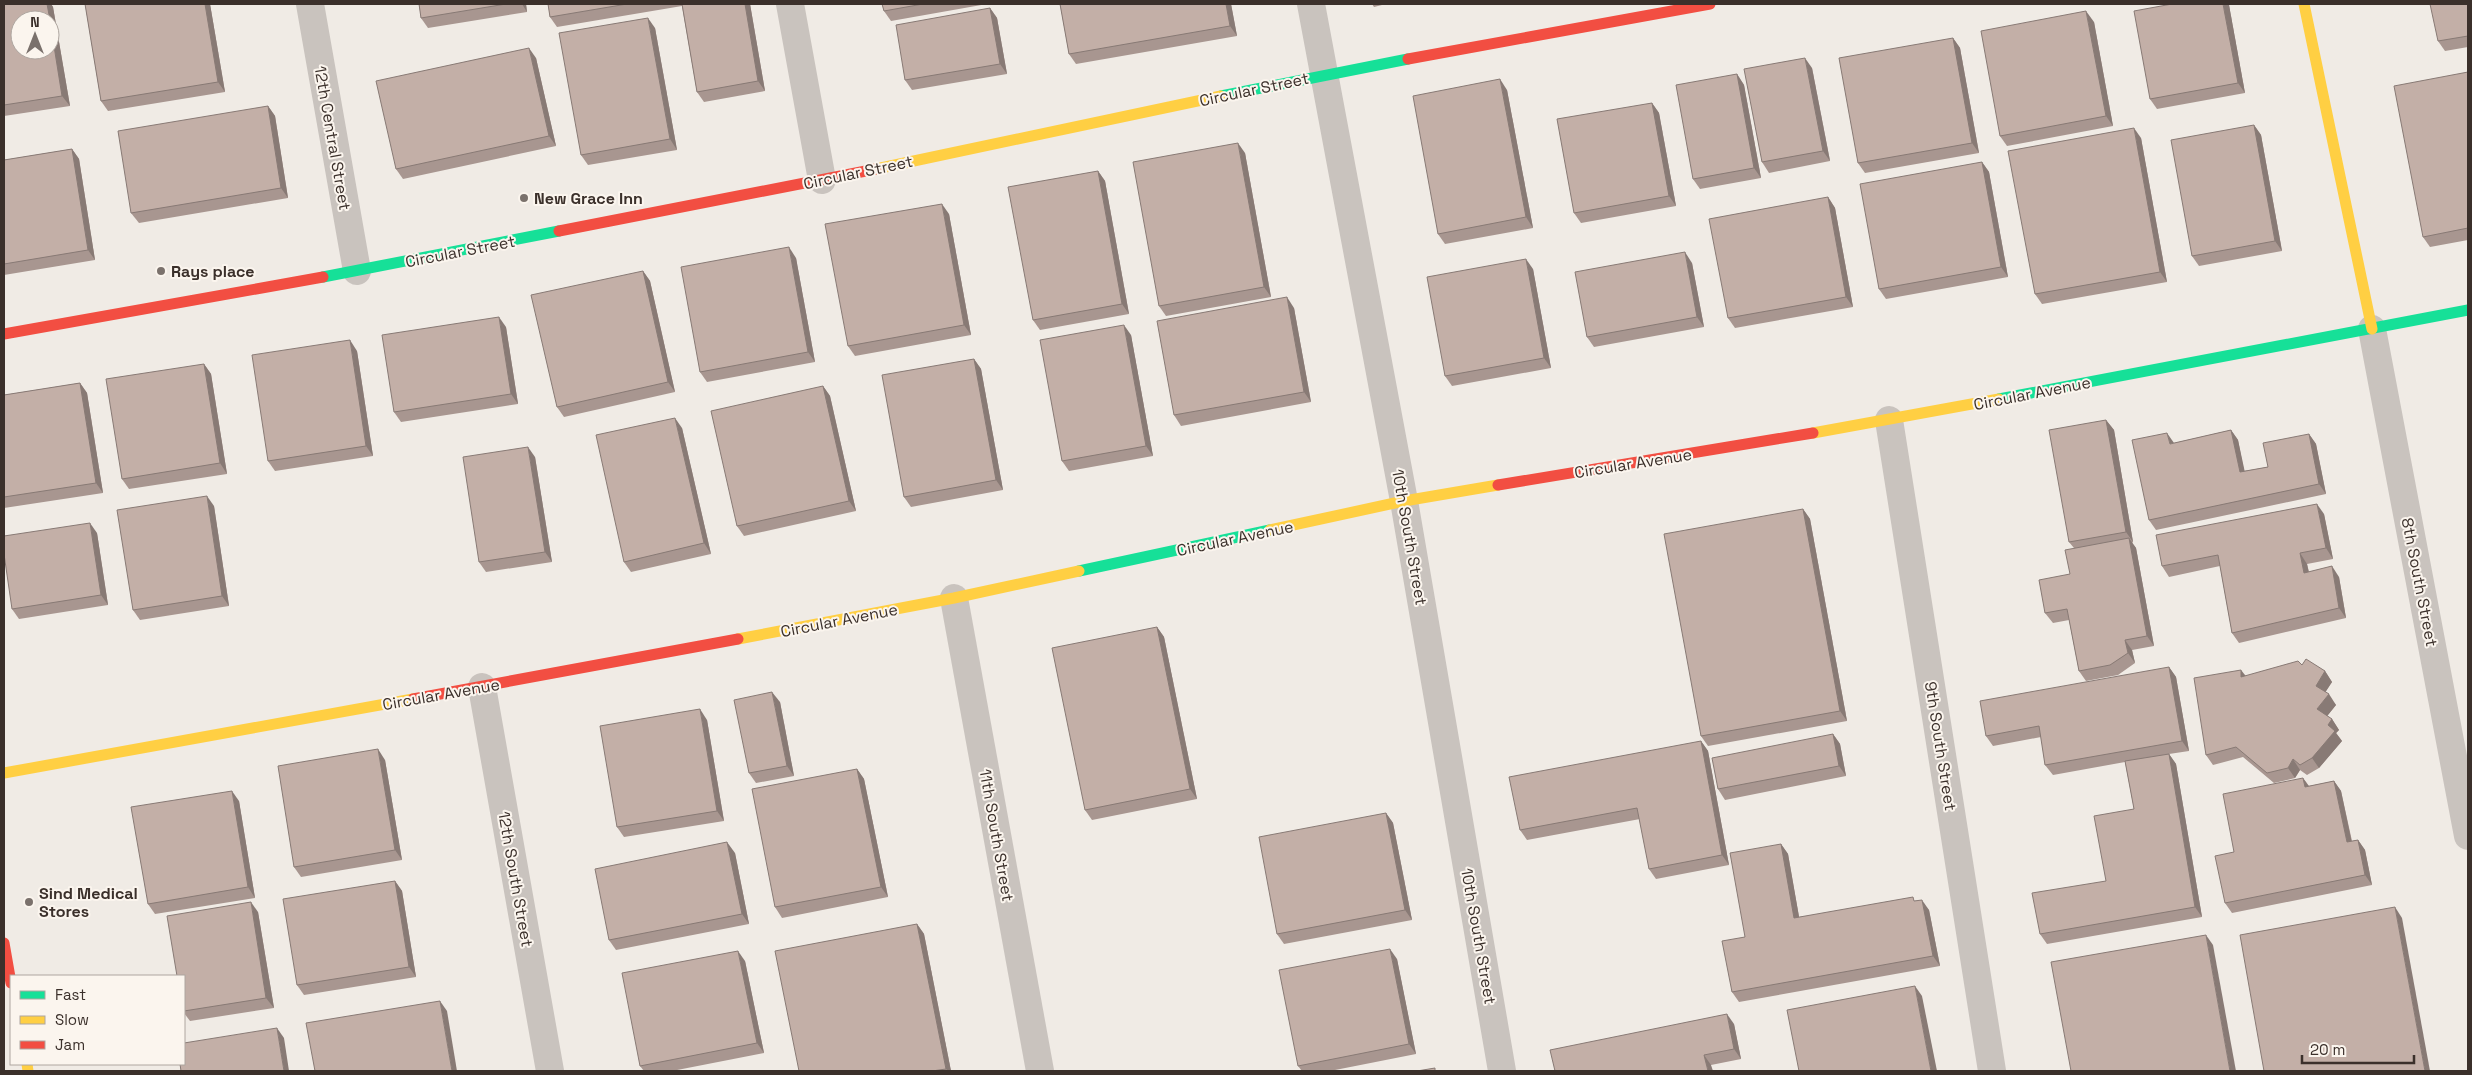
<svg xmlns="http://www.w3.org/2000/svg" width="2472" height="1075" viewBox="0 0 2472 1075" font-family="'Space Grotesk',sans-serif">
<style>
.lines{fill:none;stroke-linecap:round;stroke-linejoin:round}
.street{stroke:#c9c3be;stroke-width:28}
.fast{stroke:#16e098;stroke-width:11}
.slow{stroke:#ffcf43;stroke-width:11}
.jam{stroke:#f24e42;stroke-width:11}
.wall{fill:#a89690}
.shaded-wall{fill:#887a75}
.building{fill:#c3afa7;stroke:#887a75}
.poi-dot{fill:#7a716c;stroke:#fbf5ee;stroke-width:2}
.labels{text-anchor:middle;stroke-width:4;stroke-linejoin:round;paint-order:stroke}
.street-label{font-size:16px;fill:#3b302b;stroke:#fbf5ee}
.poi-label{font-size:16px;font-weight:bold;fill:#3b302b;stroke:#fbf5ee;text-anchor:start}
</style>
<rect width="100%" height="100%" fill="#f0ebe5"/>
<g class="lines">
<g class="street">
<polyline points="310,4 357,271"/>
<polyline points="790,4 822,180"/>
<polyline points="1311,4 1404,501 1502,1071"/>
<polyline points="2372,329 2468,836"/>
<polyline points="1889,420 1992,1071"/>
<polyline points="954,598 1040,1071"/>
<polyline points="482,687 550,1071"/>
</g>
<g class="fast">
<polyline points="1221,96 1408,59"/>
<polyline points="323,277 559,231"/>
<polyline points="1999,399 2468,310"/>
<polyline points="1079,571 1270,530"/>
</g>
<g class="slow">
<polyline points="2304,4 2372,329"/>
<polyline points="876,169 1221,96"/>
<polyline points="1813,433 1999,399"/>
<polyline points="1270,530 1404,501 1498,485"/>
<polyline points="738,639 954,598 1079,571"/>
<polyline points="4,773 413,699"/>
<polyline points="27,1064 28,1071"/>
</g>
<g class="jam">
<polyline points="1408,59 1710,4"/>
<polyline points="559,231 876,169"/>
<polyline points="4,334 323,277"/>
<polyline points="1498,485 1813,433"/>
<polyline points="413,699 738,639"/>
<polyline points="4,943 11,983"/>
</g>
</g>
<g class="wall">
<polygon points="4,4 51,4 53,7 70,106 4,116"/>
<polygon points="85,4 210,4 225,92 108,111 101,101"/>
<polygon points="419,4 526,4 527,12 428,28 421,18"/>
<polygon points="548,4 750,4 765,91 704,102 697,92 682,6 557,27 550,17"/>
<polygon points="882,4 987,4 891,21 884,11"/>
<polygon points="1060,4 1231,4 1237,36 1076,64 1069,54"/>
<polygon points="1372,4 1386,4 1374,7"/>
<polygon points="2468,4 2468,47 2445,51 2438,41"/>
<polygon points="2229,5 2245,93 2157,109 2150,99"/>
<polygon points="990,8 997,18 1007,74 912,90 905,80"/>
<polygon points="2094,22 2113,126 2007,146 2000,136"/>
<polygon points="655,28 677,150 588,165 581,155"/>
<polygon points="1953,38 1960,48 1979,153 1865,173 1858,163"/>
<polygon points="536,58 556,146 403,179 396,169"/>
<polygon points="1812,68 1830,161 1769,173 1762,162"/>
<polygon points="2468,72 2468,240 2430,247 2423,237"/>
<polygon points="1737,74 1744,85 1761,178 1700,189 1693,179"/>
<polygon points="1507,90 1533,228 1445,244 1438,234"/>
<polygon points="1652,103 1659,113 1676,206 1581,223 1574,213"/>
<polygon points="268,106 275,116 288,198 139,223 131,213"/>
<polygon points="2254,125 2261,135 2282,251 2199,266 2192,256"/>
<polygon points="2141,138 2167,282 2042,304 2035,294"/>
<polygon points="72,149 79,159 95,260 4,275 4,160"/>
<polygon points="1245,153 1271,297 1166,316 1159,306"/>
<polygon points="1982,162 1989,172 2008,277 1886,299 1879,289"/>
<polygon points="1098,171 1105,181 1129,314 1040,330 1033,320"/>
<polygon points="1828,197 1835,208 1853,307 1735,328 1728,318"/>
<polygon points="949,214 971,335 855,356 848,346"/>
<polygon points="796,258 815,362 707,382 700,372"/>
<polygon points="1692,263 1704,327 1594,347 1587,337"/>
<polygon points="1533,269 1551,368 1452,386 1445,376"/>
<polygon points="643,271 650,281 675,392 564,417 557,407"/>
<polygon points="1294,308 1311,402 1181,426 1174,415"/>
<polygon points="506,327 518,404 401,422 394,412"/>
<polygon points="1131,335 1153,456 1069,471 1062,461"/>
<polygon points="357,351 373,456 275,471 268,461"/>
<polygon points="974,359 981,369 1003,490 911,507 904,497"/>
<polygon points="204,364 211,374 227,474 129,489 122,479"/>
<polygon points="80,383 87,393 103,493 4,508 4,395"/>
<polygon points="823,386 830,396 856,511 744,536 737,526"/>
<polygon points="2106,420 2114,430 2133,542 2132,543 2136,548 2154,646 2132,650 2135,663 2118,675 2086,681 2079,671 2069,620 2053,623 2045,613 2070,574 2074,548 2069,542"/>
<polygon points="682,428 711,554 631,572 624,562"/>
<polygon points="2231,430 2238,440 2244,471 2268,467 2309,434 2316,444 2326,494 2156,530 2149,520 2174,443"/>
<polygon points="535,457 552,562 486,572 479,562"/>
<polygon points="214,506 229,606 140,620 133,610"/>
<polygon points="1803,509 1810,519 1847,721 1708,746 1701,736"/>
<polygon points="2324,514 2333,559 2307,564 2309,572 2339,577 2346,618 2239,643 2232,633 2220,566 2169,577 2162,566"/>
<polygon points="97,533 108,605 19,619 12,609"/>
<polygon points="1157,627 1164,637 1197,799 1092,820 1085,810"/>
<polygon points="2302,665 2325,671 2332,682 2325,692 2336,705 2327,716 2332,719 2339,730 2336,733 2342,741 2319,768 2307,775 2300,770 2295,778 2274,783 2243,757 2213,765 2206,755 2245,676"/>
<polygon points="2169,667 2176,677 2189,751 2169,754 2176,764 2202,917 2047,944 2040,934 2106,881 2134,809 2125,762 2053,775 2045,765 2041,737 1993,746 1986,736"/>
<polygon points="780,702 794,776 756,783 749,773"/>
<polygon points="707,720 724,821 624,837 617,827"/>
<polygon points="1833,734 1840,744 1846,776 1725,800 1718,789"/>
<polygon points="1701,741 1708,751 1729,865 1656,879 1649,869 1640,819 1527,840 1520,830"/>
<polygon points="385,760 402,860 301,877 294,867"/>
<polygon points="857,769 864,779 888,897 782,918 775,907"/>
<polygon points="2303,778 2309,786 2334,781 2341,791 2352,841 2358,840 2365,850 2372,885 2232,913 2225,903 2234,852"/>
<polygon points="239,801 255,898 155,914 148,904"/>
<polygon points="1386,813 1393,823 1412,920 1284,944 1277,934"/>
<polygon points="1781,844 1788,854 1799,917 1916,901 1929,910 1940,966 1739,1002 1732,992 1745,937"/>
<polygon points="735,853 749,924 616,950 609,940"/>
<polygon points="395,881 402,891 416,977 304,995 297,985"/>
<polygon points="258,912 274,1008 190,1021 184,1013 184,976"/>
<polygon points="917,924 924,934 951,1071 799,1071"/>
<polygon points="1397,959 1416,1054 1330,1071 1302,1071 1298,1066"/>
<polygon points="745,961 764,1053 672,1071 644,1071 640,1066"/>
<polygon points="1734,1024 1741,1059 1711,1065 1555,1071"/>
</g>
<g class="shaded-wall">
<polygon points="47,4 51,4 53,7 70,106 62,96"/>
<polygon points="205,4 210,4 225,92 218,82"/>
<polygon points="522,4 526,4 527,12"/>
<polygon points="745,4 750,4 765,91 758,81"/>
<polygon points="1226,4 1231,4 1237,36 1230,26"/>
<polygon points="2223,4 2228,4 2229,5 2245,93 2238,83"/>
<polygon points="990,8 997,18 1007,74 1000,64"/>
<polygon points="2086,11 2094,22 2113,126 2106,116"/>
<polygon points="648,18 655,28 677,150 670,139"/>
<polygon points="1953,38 1960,48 1979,153 1972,143"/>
<polygon points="529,48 536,58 556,146 549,136"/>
<polygon points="1805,58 1812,68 1830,161 1823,151"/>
<polygon points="1737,74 1744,85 1761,178 1754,168"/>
<polygon points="1500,79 1507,90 1533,228 1526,217"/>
<polygon points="1652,103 1659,113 1676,206 1669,196"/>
<polygon points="268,106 275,116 288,198 281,188"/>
<polygon points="2254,125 2261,135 2282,251 2275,241"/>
<polygon points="2134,128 2141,138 2167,282 2160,272"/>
<polygon points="1238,143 1245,153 1271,297 1264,287"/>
<polygon points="72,149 79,159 95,260 88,250"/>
<polygon points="1982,162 1989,172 2008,277 2001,267"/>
<polygon points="1098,171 1105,181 1129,314 1122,304"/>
<polygon points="1828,197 1835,208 1853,307 1846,297"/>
<polygon points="942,204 949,214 971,335 964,325"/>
<polygon points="789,247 796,258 815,362 808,352"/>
<polygon points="1685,252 1692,263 1704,327 1697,317"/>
<polygon points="1526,259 1533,269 1551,368 1544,358"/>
<polygon points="643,271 650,281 675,392 668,382"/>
<polygon points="1287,297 1294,308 1311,402 1304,392"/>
<polygon points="499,317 506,327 518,404 511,394"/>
<polygon points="1124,325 1131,335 1153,456 1146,446"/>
<polygon points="350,340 357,351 373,456 366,446"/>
<polygon points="974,359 981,369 1003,490 996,480"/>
<polygon points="204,364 211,374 227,474 220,463"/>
<polygon points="80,383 87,393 103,493 96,483"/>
<polygon points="823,386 830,396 856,511 849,501"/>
<polygon points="675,418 682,428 711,554 704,543"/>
<polygon points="2106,420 2114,430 2133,542 2126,532"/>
<polygon points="2231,430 2238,440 2247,482 2240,472"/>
<polygon points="2167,433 2174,443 2170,444"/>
<polygon points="2309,434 2316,444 2326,494 2319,484"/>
<polygon points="528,447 535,457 552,562 545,552"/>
<polygon points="207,496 214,506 229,606 222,596"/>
<polygon points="2317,504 2324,514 2333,559 2326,548"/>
<polygon points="1803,509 1810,519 1847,721 1840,711"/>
<polygon points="90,523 97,533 108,605 101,595"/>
<polygon points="2129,538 2136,548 2154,646 2147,636"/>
<polygon points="2300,553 2307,564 2311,583 2304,573"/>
<polygon points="2332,566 2339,577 2346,618 2339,608"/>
<polygon points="1157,627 1164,637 1197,799 1190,789"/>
<polygon points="2125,640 2132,650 2135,663 2128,653"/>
<polygon points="2169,667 2176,677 2189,751 2182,741"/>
<polygon points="2241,670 2249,680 2241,677"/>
<polygon points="2325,671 2332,682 2323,696 2316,686"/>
<polygon points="772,692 780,702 794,776 787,766"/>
<polygon points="2329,694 2336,705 2324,720 2317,709"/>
<polygon points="700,709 707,720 724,821 717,811"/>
<polygon points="2332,719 2339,730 2336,733 2342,741 2319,768 2312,758 2328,725"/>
<polygon points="1833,734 1840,744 1846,776 1839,766"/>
<polygon points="1701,741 1708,751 1729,865 1722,855"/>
<polygon points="378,749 385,760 402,860 395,850"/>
<polygon points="2169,754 2176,764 2202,917 2195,907"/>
<polygon points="2293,759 2300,770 2295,778 2288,768"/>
<polygon points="857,769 864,779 888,897 881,887"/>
<polygon points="2303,778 2310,788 2305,787"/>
<polygon points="2334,781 2341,791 2354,853 2347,842"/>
<polygon points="232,791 239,801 255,898 248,887"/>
<polygon points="1386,813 1393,823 1412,920 1405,910"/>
<polygon points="2358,840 2365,850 2372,885 2365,875"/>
<polygon points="727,842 735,853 749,924 742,914"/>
<polygon points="1781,844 1788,854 1801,928 1794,918"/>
<polygon points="395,881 402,891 416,977 409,967"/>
<polygon points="1922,900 1929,910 1940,966 1933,956"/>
<polygon points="251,902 258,912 274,1008 266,998"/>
<polygon points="2395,907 2402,918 2430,1071 2425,1071"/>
<polygon points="917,924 924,934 951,1071 948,1071 946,1069"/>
<polygon points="2206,935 2213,945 2236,1071 2230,1071"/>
<polygon points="1390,949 1397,959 1416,1054 1409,1044"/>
<polygon points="738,951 745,961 764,1053 757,1043"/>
<polygon points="1915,986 1922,996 1937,1071 1931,1071"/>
<polygon points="440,1001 447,1011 457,1071 452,1071"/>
<polygon points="1727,1014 1734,1024 1741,1059 1734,1049"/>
<polygon points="277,1028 284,1038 289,1071 284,1071"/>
<polygon points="1704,1055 1711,1065 1713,1071 1708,1071"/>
</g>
<g class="building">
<polygon points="4,4 47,4 50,20 20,20 20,50 50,50 50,21 62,96 4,105"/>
<polygon points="85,4 205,4 218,82 101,101"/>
<polygon points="419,4 506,4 421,18"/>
<polygon points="548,4 627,4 550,17"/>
<polygon points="682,4 745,4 758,81 697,92"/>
<polygon points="882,4 923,4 884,11"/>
<polygon points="1060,4 1226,4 1230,26 1069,54"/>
<polygon points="2172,4 2223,4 2238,83 2150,99 2134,11"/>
<polygon points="2430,4 2468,4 2468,36 2438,41"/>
<polygon points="990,8 1000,64 905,80 896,25"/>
<polygon points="2086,11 2106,116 2000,136 1981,31"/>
<polygon points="648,18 670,139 581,155 559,33"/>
<polygon points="1953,38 1972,143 1858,163 1839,58"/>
<polygon points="529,48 549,136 396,169 376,81"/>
<polygon points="1805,58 1823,151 1762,162 1744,69"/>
<polygon points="2468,72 2468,228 2423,237 2394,86"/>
<polygon points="1737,74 1754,168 1693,179 1676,85"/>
<polygon points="1500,79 1526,217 1438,234 1413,96"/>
<polygon points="1652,103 1669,196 1574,213 1557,119"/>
<polygon points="268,106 281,188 131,213 118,131"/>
<polygon points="2254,125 2275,241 2192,256 2171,140"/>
<polygon points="2134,128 2160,272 2035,294 2008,151"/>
<polygon points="1238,143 1264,287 1159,306 1133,162"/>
<polygon points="72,149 88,250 4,264 4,160"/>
<polygon points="1982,162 2001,267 1879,289 1860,184"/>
<polygon points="1098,171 1122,304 1033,320 1008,187"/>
<polygon points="1828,197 1846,297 1728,318 1709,219"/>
<polygon points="942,204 964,325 848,346 825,224"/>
<polygon points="789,247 808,352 700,372 681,267"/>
<polygon points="1685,252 1697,317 1587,337 1575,272"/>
<polygon points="1526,259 1544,358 1445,376 1427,277"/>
<polygon points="643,271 668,382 557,407 531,295"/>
<polygon points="1287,297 1304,392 1174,415 1157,321"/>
<polygon points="499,317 511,394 394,412 382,335"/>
<polygon points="1124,325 1146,446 1062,461 1040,340"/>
<polygon points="350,340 366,446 268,461 252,355"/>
<polygon points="974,359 996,480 904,497 882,375"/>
<polygon points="204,364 220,463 122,479 106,379"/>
<polygon points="80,383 96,483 4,497 4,395"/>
<polygon points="823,386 849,501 737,526 711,411"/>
<polygon points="675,418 704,543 624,562 596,435"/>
<polygon points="2106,420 2126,532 2069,542 2049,430"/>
<polygon points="2231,430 2240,472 2268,467 2263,443 2309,434 2319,484 2149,520 2132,440 2167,433 2170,444"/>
<polygon points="528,447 545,552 479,562 463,457"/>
<polygon points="207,496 222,596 133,610 117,510"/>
<polygon points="2317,504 2326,548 2300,553 2304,573 2332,566 2339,608 2232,633 2218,555 2162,566 2156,535"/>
<polygon points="1803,509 1840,711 1701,736 1664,534"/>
<polygon points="90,523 101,595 12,609 4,554 4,536"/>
<polygon points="2129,538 2147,636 2125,640 2128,653 2110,665 2079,671 2067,609 2045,613 2039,580 2070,574 2065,550"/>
<polygon points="1157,627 1190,789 1085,810 1052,648"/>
<polygon points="2306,659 2325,671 2316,686 2329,694 2317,709 2332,719 2328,725 2335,731 2312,758 2300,765 2293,759 2288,768 2267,773 2236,747 2206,755 2194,678 2241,670 2241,677 2298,661 2302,665"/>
<polygon points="2169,667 2182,741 2045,765 2039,726 1986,736 1980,701"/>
<polygon points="772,692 787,766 749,773 734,700"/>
<polygon points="700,709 717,811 617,827 600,726"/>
<polygon points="1833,734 1839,766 1718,789 1712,758"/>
<polygon points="1701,741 1722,855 1649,869 1637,808 1520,830 1509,777"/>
<polygon points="378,749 395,850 294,867 278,766"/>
<polygon points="2169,754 2195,907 2040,934 2032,893 2106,881 2094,816 2134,809 2125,761"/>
<polygon points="857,769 881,887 775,907 752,789"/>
<polygon points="2303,778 2305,787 2334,781 2347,842 2358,840 2365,875 2225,903 2215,856 2234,852 2223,794"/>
<polygon points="232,791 248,887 148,904 131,807"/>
<polygon points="1386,813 1405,910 1277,934 1259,837"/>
<polygon points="727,842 742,914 609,940 595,869"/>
<polygon points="1781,844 1794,918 1913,897 1914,901 1922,900 1933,956 1732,992 1722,941 1745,937 1730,853"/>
<polygon points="395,881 409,967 297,985 283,899"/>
<polygon points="251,902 266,998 184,1011 184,976 177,976 167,916"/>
<polygon points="2395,907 2425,1071 2264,1071 2240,935"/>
<polygon points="917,924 946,1069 932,1071 799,1071 775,951"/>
<polygon points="2206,935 2230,1071 2071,1071 2051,962"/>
<polygon points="1390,949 1409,1044 1298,1066 1279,970"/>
<polygon points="738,951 757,1043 640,1066 622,973"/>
<polygon points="1915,986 1931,1071 1799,1071 1787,1010"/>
<polygon points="440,1001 452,1071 315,1071 306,1023"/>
<polygon points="1727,1014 1734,1049 1704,1055 1708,1071 1555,1071 1550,1050"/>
<polygon points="277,1028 284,1071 181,1071 180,1064 184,1064 184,1043"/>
<polygon points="1435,1068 1435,1071 1417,1071"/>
</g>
<g class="poi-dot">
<circle cx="524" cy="198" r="5"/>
<circle cx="161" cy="271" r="5"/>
<circle cx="29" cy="902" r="5"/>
</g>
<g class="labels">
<g class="street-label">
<text transform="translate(1254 89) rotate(-12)" y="6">Circular Street</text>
<text transform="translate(333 138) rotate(80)" y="6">12th Central Street</text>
<text transform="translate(858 172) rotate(-12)" y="6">Circular Street</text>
<text transform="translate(460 251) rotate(-11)" y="6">Circular Street</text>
<text transform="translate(2032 393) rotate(-11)" y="6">Circular Avenue</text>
<text transform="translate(1633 463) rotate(-9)" y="6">Circular Avenue</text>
<text transform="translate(1410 537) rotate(80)" y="6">10th South Street</text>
<text transform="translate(1235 538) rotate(-12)" y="6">Circular Avenue</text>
<text transform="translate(2420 582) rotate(79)" y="6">8th South Street</text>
<text transform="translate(839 620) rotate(-11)" y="6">Circular Avenue</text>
<text transform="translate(441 694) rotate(-10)" y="6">Circular Avenue</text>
<text transform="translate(1941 746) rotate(81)" y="6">9th South Street</text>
<text transform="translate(997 835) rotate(80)" y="6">11th South Street</text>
<text transform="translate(516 879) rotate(80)" y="6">12th South Street</text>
<text transform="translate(1479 936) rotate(80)" y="6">10th South Street</text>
</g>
<g class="poi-label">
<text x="534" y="204">New Grace Inn</text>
<text x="171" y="277">Rays place</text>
<text x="39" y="899">Sind Medical<tspan x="39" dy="18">Stores</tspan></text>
</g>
</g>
<rect width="2472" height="1075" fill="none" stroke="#3b302b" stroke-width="10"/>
<rect x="10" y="975" width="175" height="90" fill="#fbf5ee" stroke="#aea6a0"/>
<rect x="20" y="991" width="25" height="8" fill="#16e098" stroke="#aea6a0"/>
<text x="55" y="1000" font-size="15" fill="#3b302b">Fast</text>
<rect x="20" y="1016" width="25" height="8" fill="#ffcf43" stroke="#aea6a0"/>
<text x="55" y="1025" font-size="15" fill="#3b302b">Slow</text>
<rect x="20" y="1041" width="25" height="8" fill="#f24e42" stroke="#aea6a0"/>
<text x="55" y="1050" font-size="15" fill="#3b302b">Jam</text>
<g transform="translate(35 35)"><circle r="24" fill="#fbf5ee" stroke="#aea6a0"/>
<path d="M0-4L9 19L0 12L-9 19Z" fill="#7a716c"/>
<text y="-8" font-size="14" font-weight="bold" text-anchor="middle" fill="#3b302b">N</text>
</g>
<path d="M2302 1055v8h112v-8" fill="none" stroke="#3b302b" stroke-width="2.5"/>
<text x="2310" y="1055" font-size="15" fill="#3b302b" stroke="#fbf5ee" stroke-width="4" paint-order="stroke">20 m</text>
</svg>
